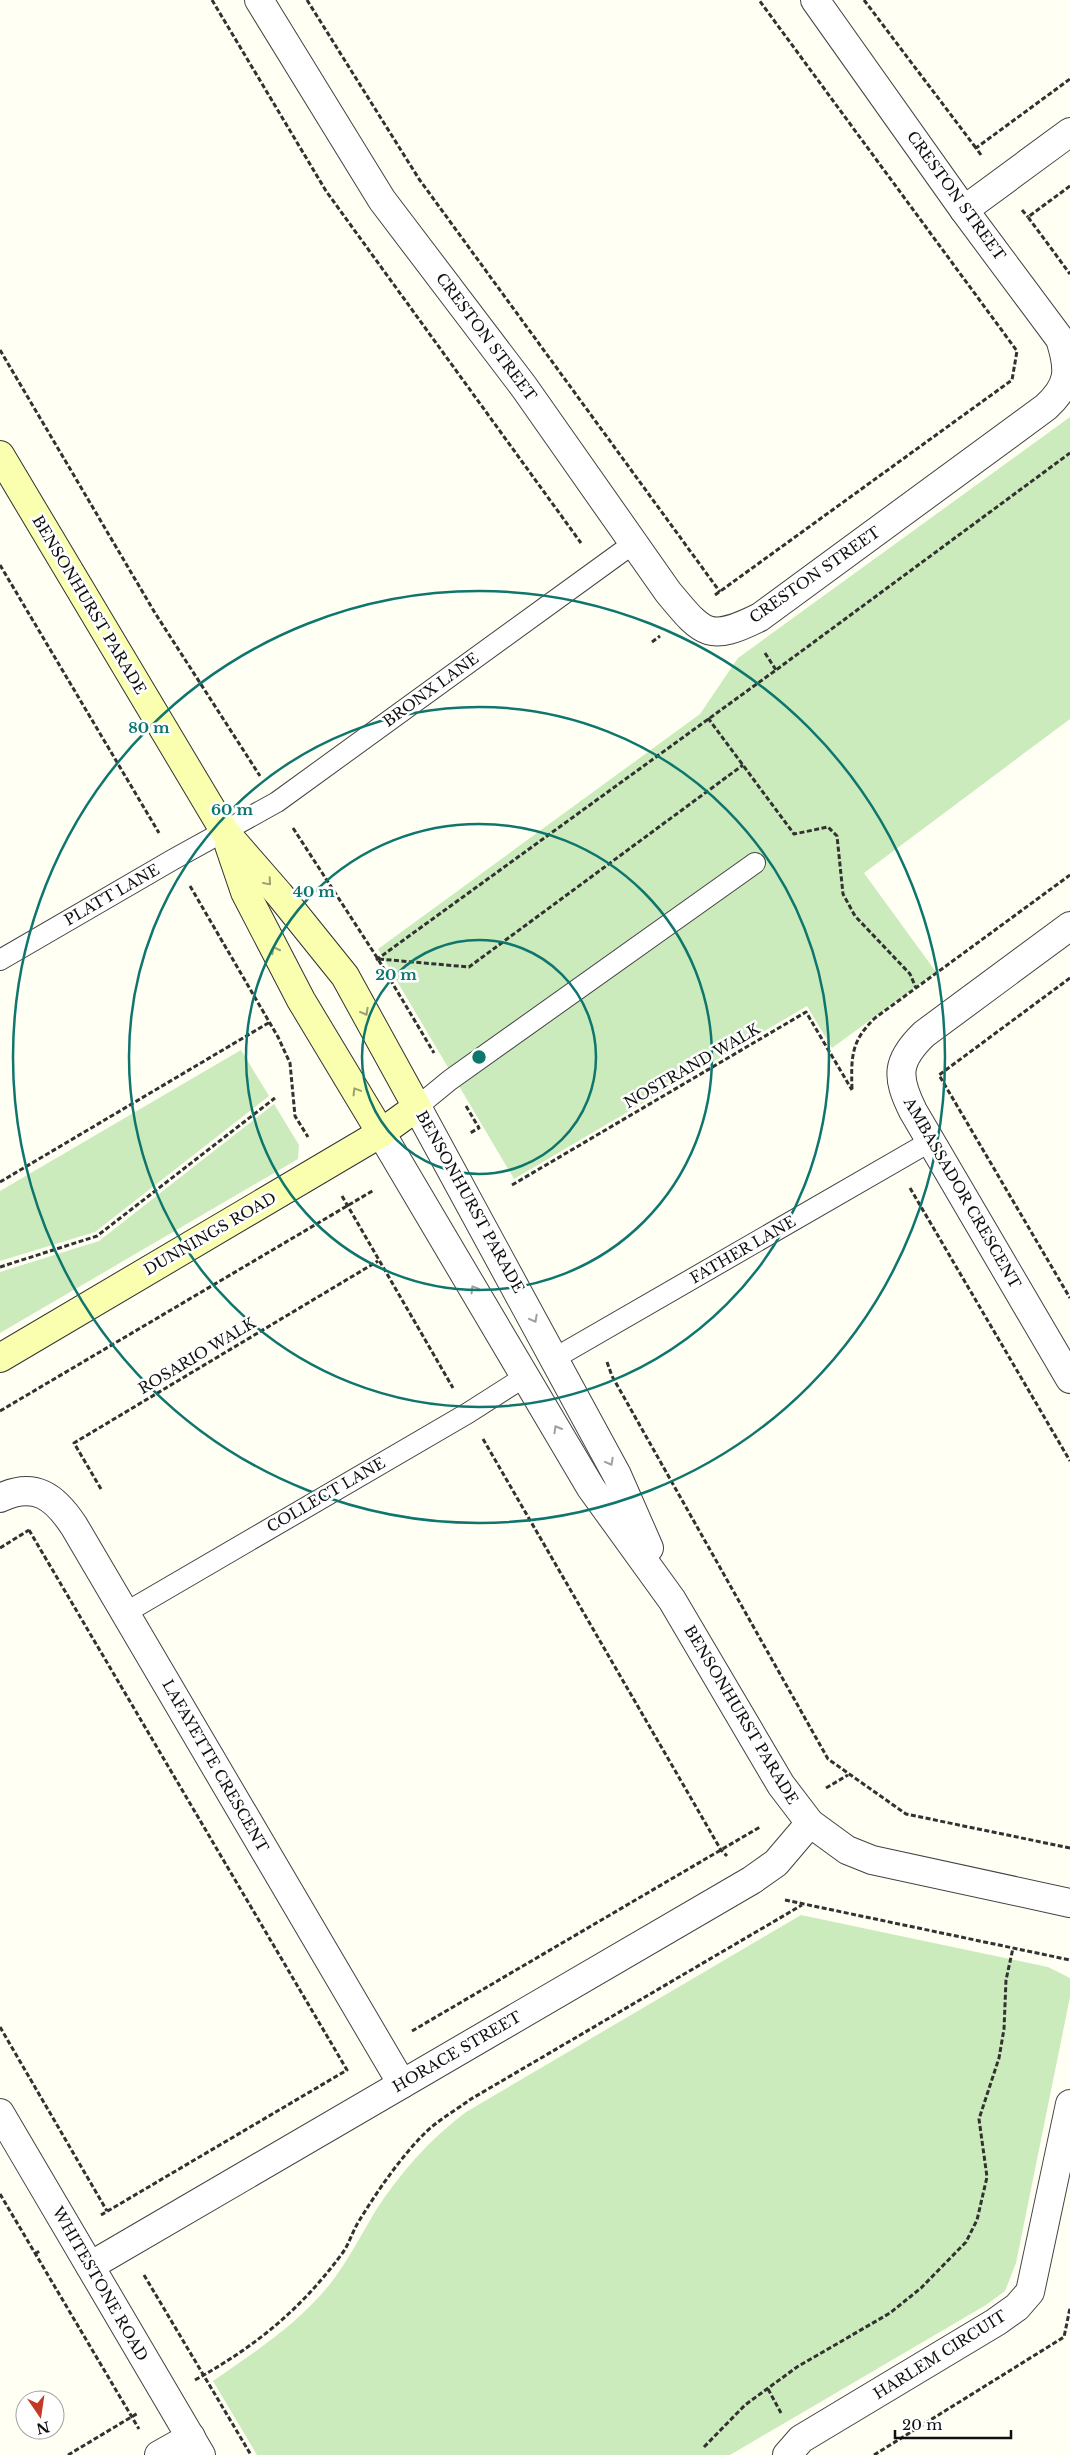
<svg xmlns="http://www.w3.org/2000/svg" width="1070" height="2455" viewBox="0 0 1070 2455" font-family="'Libre Baskerville',serif">
<style>
.green{fill:#ccebbc}
.lines{fill:none;stroke-linecap:round;stroke-linejoin:round}
.lane-casing{stroke:#434343;stroke-width:22}
.street-casing{stroke:#434343;stroke-width:30}
.secondary-casing{stroke:#323232;stroke-width:30}
.path{stroke:#323232;stroke-width:3;stroke-dasharray:5 2.5;stroke-linecap:butt}
.lane{stroke:#fff;stroke-width:20}
.street{stroke:#fff;stroke-width:28}
.secondary{stroke:#faffaf;stroke-width:28}
.oneway{stroke:#9c9f6f}
.oneway2{stroke:#9f9f9f}
.ring{fill:none;stroke:#0f766e;stroke-width:2.5}
.labels{text-anchor:middle;stroke-width:5;stroke-linejoin:round;paint-order:stroke}
.street-label{font-size:15px;fill:#101010;stroke:#fff}
.centre{fill:#0f766e;stroke:#fff;stroke-width:2.5}
.ring-label{font-size:15px;text-anchor:middle;font-weight:bold;fill:#0f766e;stroke:#fff;stroke-width:5;stroke-linejoin:round;paint-order:stroke}
</style>
<rect width="100%" height="100%" fill="#fffff4"/>
<g class="green">
<polygon points="1070,417 1070,719 864,873 936,972 832,1048 807,1006 514,1179 378,949 700,714 738,658"/>
<polygon points="241,1050 269,1096 95,1232 0,1261 0,1191"/>
<polygon points="274,1104 299,1145 298,1159 0,1333 0,1272 99,1241"/>
<path d="M801 1915 1048 1967 1070 1978V1997L1016 2263 1005 2291 986 2305 730 2455H257L213 2381C255 2352 298 2324 330 2284 348 2261 361 2235 376 2210 400 2173 430 2139 466 2112Z"/>
</g>
<g class="lines">
<g class="lane-casing">
<g id="lane">
<polyline points="0,960 174,859 277,802 634,543"/>
<polyline points="417,1107 450,1080 755,863"/>
<polyline points="555,1358 931,1141"/>
<polyline points="125,1613 468,1413 526,1376"/>
</g>
</g>
<g class="street-casing">
<g id="street">
<path d="M259 0 382 200 524 387 668 592C703 634 708 643 760 617L1046 407C1070 385 1070 370 1060 339L964 210 815 0"/>
<polyline points="964,210 1070,132"/>
<path d="M1070 926 924 1034C896 1061 896 1077 913 1111L1070 1379"/>
<polyline points="417,1107 617,1475 649,1548"/>
<polyline points="381,1133 591,1488 672,1600 781,1785 810,1823 847,1850 872,1860 1070,1903"/>
<path d="M0 1498C35 1481 55 1497 74 1526L402 2084"/>
<polyline points="0,2113 201,2455"/>
<polyline points="90,2266 752,1880 776,1863 810,1823"/>
<polyline points="159,2455 191,2437"/>
<polyline points="787,2455 801,2439 996,2322 1017,2307 1030,2292 1070,2104"/>
</g>
</g>
<g class="secondary-casing">
<g id="secondary">
<polyline points="0,455 225,832 279,894 345,976 417,1107 381,1133 0,1358"/>
<polyline points="229,845 245,892 301,1000 381,1133"/>
</g>
</g>
<g class="path">
<polyline points="212,0 326,191 581,543"/>
<polyline points="307,0 419,179 720,592"/>
<polyline points="864,0 976,148"/>
<polyline points="981,155 976,148 1070,79"/>
<polyline points="1070,186 1028,217 1070,274"/>
<polyline points="1022,210 1028,217"/>
<polyline points="0,350 155,613 260,776"/>
<polyline points="0,565 159,833"/>
<polyline points="715,595 1012,380 1017,351 759,0"/>
<polyline points="652,642 660,636"/>
<polyline points="765,653 776,670"/>
<polyline points="708,718 794,834 828,827 837,836 843,894 855,916 910,974 916,988"/>
<polyline points="293,828 378,959 434,1053"/>
<polyline points="190,886 278,1037 290,1063 295,1116 308,1137"/>
<polyline points="379,959 469,967 743,765"/>
<polyline points="376,960 776,670 1070,453"/>
<polyline points="1070,978 939,1075 1070,1298"/>
<path d="M852 1089C851 1057 851 1041 875 1018L1070 875"/>
<polyline points="466,1106 479,1128 470,1133"/>
<polyline points="0,1182 270,1022"/>
<polyline points="512,1185 806,1012 852,1090"/>
<polyline points="910,1188 1070,1461"/>
<polyline points="342,1196 453,1388"/>
<polyline points="0,1267 97,1236 275,1098"/>
<polyline points="607,1362 612,1376 828,1759 906,1814 1070,1848"/>
<polyline points="0,1411 374,1190"/>
<polyline points="483,1439 721,1850 727,1856"/>
<polyline points="101,1489 74,1443 378,1261"/>
<polyline points="29,1530 347,2070 101,2215"/>
<polyline points="0,1548 29,1530"/>
<polyline points="826,1788 848,1775"/>
<polyline points="785,1900 1070,1960"/>
<polyline points="0,2027 107,2211"/>
<polyline points="412,2031 760,1827"/>
<polyline points="0,2194 139,2429"/>
<polyline points="35,2254 41,2250"/>
<polyline points="144,2275 251,2455"/>
<path d="M195 2380C256 2346 300 2310 341 2255 349 2245 352 2232 359 2221 378 2190 400 2158 425 2133 438 2120 456 2110 471 2099L802 1905"/>
<polyline points="768,2389 781,2413"/>
<polyline points="704,2447 745,2405 797,2367 890,2313 921,2288 966,2242 977,2220 987,2177 979,2119 999,2058 1004,2029 1006,1980 1013,1948"/>
<polyline points="68,2455 138,2413"/>
<polyline points="874,2455 1064,2337 1070,2308"/>
</g>
<use href="#lane" class="lane"/>
<use href="#street" class="street"/>
<use href="#secondary" class="secondary"/>
</g>
<defs><path id="oneway-chevron" d="M-2-3.5L2.5 0L-2 3.5" fill="none" stroke-width="1.6" stroke-linecap="round" stroke-linejoin="round" transform="scale(1.25)"/></defs>
<g class="oneway">
<use href="#oneway-chevron" transform="translate(268 882) rotate(49)"/>
<use href="#oneway-chevron" transform="translate(275 950) rotate(-117)"/>
<use href="#oneway-chevron" transform="translate(365 1012) rotate(61)"/>
<use href="#oneway-chevron" transform="translate(356 1091) rotate(-121)"/>
</g>
<g class="oneway2">
<use href="#oneway-chevron" transform="translate(474 1289) rotate(-121)"/>
<use href="#oneway-chevron" transform="translate(534 1319) rotate(62)"/>
<use href="#oneway-chevron" transform="translate(557 1429) rotate(-120)"/>
<use href="#oneway-chevron" transform="translate(610 1462) rotate(62)"/>
</g>
<g class="ring">
<circle cx="479" cy="1057" r="117"/>
<circle cx="479" cy="1057" r="233"/>
<circle cx="479" cy="1057" r="350"/>
<circle cx="479" cy="1057" r="466"/>
</g>
<g class="labels">
<g class="street-label">
<text transform="translate(956 196) rotate(54)" y="5">CRESTON STREET</text>
<text transform="translate(486 337) rotate(53)" y="5">CRESTON STREET</text>
<text transform="translate(815 575) rotate(-35)" y="5">CRESTON STREET</text>
<text transform="translate(89 605) rotate(59)" y="5">BENSONHURST PARADE</text>
<text transform="translate(431 690) rotate(-36)" y="5">BRONX LANE</text>
<text transform="translate(112 895) rotate(-30)" y="5">PLATT LANE</text>
<text transform="translate(692 1066) rotate(-30)" y="5">NOSTRAND WALK</text>
<text transform="translate(962 1193) rotate(60)" y="5">AMBASSADOR CRESCENT</text>
<text transform="translate(470 1202) rotate(61)" y="5">BENSONHURST PARADE</text>
<text transform="translate(210 1234) rotate(-30)" y="5">DUNNINGS ROAD</text>
<text transform="translate(743 1250) rotate(-30)" y="5">FATHER LANE</text>
<text transform="translate(197 1356) rotate(-31)" y="5">ROSARIO WALK</text>
<text transform="translate(326 1495) rotate(-30)" y="5">COLLECT LANE</text>
<text transform="translate(741 1715) rotate(59)" y="5">BENSONHURST PARADE</text>
<text transform="translate(215 1766) rotate(60)" y="5">LAFAYETTE CRESCENT</text>
<text transform="translate(457 2052) rotate(-30)" y="5">HORACE STREET</text>
<text transform="translate(100 2284) rotate(60)" y="5">WHITESTONE ROAD</text>
<text transform="translate(940 2355) rotate(-32)" y="5">HARLEM CIRCUIT</text>
</g>
</g>
<circle cx="479" cy="1057" r="8" class="centre"/>
<g class="ring-label">
<text x="149" y="733">80 m</text>
<text x="232" y="815">60 m</text>
<text x="314" y="897">40 m</text>
<text x="396" y="980">20 m</text>
</g>
<g transform="translate(40 2415) rotate(167)"><circle r="24" fill="#ffffff" stroke="#9f9f9f"/>
<path d="M0-4L9 19L0 12L-9 19Z" fill="#c33926"/>
<text y="-8" font-size="14" font-weight="bold" text-anchor="middle" fill="#101010">N</text>
</g>
<path d="M895 2430v8h116v-8" fill="none" stroke="#101010" stroke-width="2.5"/>
<text x="902" y="2430" font-size="15" fill="#101010" stroke="#ffffff" stroke-width="4" paint-order="stroke">20 m</text>
</svg>
